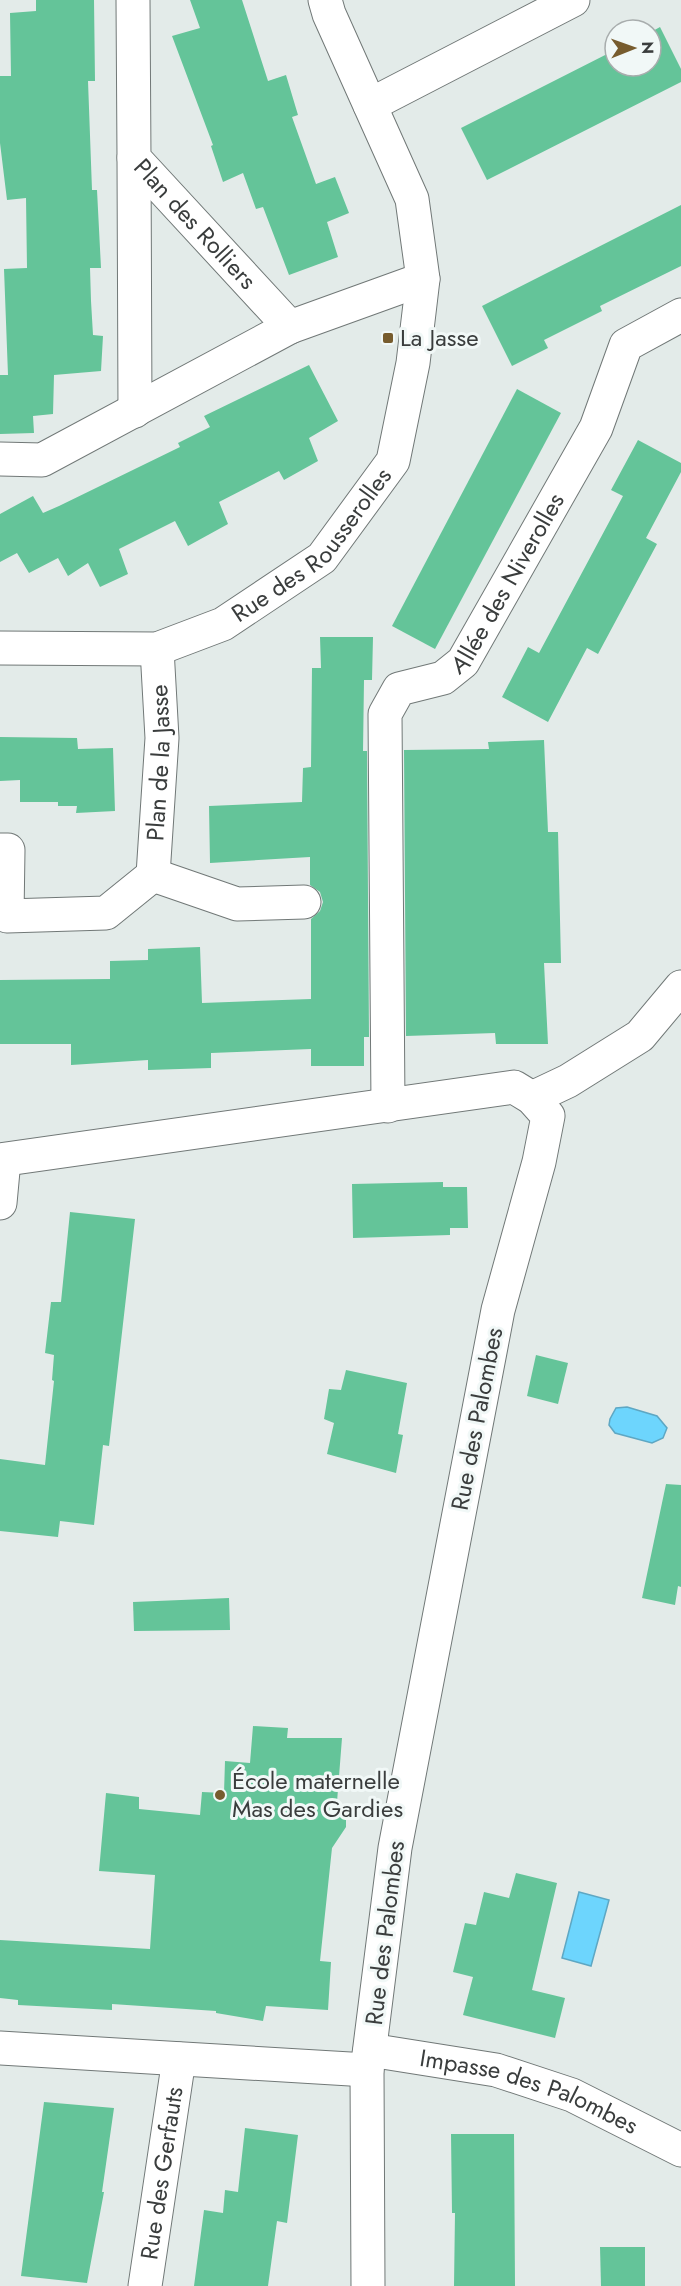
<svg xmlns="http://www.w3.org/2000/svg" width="681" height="2286" viewBox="0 0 681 2286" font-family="Jost,sans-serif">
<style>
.water{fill:#6dd5fd;stroke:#5ea7c3;stroke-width:1.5}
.building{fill:#64c499}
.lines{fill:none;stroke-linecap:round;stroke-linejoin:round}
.minor-casing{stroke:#717877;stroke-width:35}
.minor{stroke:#fff;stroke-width:33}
.poi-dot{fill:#775c2e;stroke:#f1f8f7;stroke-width:2}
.labels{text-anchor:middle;stroke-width:6;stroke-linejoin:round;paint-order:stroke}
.street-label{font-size:24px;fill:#3a3d3d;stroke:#f1f8f7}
.poi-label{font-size:24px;fill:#3a3d3d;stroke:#f1f8f7;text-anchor:start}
</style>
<rect width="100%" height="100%" fill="#e3ebe9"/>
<g class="water">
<polygon points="627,1407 657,1416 667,1428 663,1438 652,1443 615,1433 609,1425 610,1419 616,1408"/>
<polygon points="579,1892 609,1900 591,1966 562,1958"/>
</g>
<g class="building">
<polygon points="36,0 94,0 95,81 88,81 92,190 97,190 101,268 90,268 91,301 93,335 103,336 101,371 54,375 53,414 33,416 34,433 0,434 0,375 8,375 4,269 27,268 26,198 7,200 0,143 0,76 11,76 10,13 36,11"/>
<polygon points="190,0 242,0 268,81 286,75 298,115 292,117 316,184 335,177 349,213 327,222 338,257 289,275 263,207 256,209 243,173 223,182 211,146 213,145 172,36 200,28"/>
<polygon points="660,27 681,69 681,82 487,180 461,128 615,50 615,66 651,66 651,32"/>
<polygon points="681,205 681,266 600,306 602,311 544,340 548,348 512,366 482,306"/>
<polygon points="309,365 338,421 309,438 318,461 284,480 279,471 219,502 228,524 188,546 175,521 119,549 128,574 100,587 88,563 68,576 58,558 29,573 17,553 0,562 0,514 33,496 43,513 59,506 180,447 178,443 210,427 204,416"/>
<polygon points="517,389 561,413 435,649 392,626"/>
<polygon points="638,440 681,463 681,472 646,538 657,544 598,654 587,648 548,722 502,697 528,647 539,653 623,496 611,490"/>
<polygon points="320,637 373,637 372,680 364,680 363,751 367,751 369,1037 364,1037 364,1066 311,1066 311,1049 211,1053 211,1068 148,1070 148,1060 71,1065 71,1044 0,1044 0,980 110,979 110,961 148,960 148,949 200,947 202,1003 311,999 311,919 320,911 323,902 320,892 310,885 310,857 210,863 209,806 302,802 303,768 311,767 312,668 321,668"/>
<polygon points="0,737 77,738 78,749 113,748 115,811 76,813 77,806 58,806 58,802 20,802 20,780 0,781"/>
<polygon points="544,740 548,832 558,832 561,963 544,963 548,1044 496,1044 495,1033 406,1036 404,750 489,749 488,742"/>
<polygon points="443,1182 443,1187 467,1187 468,1228 450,1228 450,1235 353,1238 352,1184"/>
<polygon points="70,1212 135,1219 109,1446 103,1445 94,1525 60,1521 58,1537 0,1531 0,1459 45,1465 54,1381 52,1380 54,1355 45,1353 51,1302 61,1302"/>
<polygon points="536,1355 568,1363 558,1404 527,1396"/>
<polygon points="346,1370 407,1383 398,1434 403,1435 396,1473 327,1454 334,1423 324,1419 329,1389 341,1390"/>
<polygon points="666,1484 681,1485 681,1587 678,1586 675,1605 642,1598"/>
<polygon points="229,1598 230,1630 134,1631 133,1602"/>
<polygon points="253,1726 288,1728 287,1738 342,1738 337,1802 346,1818 346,1827 332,1848 320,1961 331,1962 328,2010 266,2006 263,2021 216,2013 216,2011 112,2004 112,2010 18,2005 18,2000 0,1998 0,1940 150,1949 155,1875 99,1871 106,1793 139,1797 139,1809 200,1815 202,1792 224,1793 225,1761 250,1763"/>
<polygon points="516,1873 557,1883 532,1990 565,1998 555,2038 463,2015 473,1977 453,1972 465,1923 476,1925 484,1892 509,1898"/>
<polygon points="44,2102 114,2108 102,2192 104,2192 87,2283 21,2276"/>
<polygon points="245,2128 298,2135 287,2223 277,2221 268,2286 194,2286 204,2210 223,2213 225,2190 238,2192"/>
<polygon points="451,2134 514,2134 515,2286 454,2286 455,2213 452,2213"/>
<polygon points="600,2247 645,2247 645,2286 601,2286"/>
</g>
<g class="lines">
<g class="minor-casing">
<g id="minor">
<path id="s1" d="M133 0 134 158 290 327 423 279"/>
<polyline points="370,105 573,0"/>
<polyline points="134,158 135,411"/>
<polyline points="0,459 42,460 290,327"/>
<path id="s2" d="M0 648 157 649 223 624 322 558 393 461 413 363 423 279 412 199 329 14 325 0"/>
<path id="s3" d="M0 850H8L7 916 106 913 153 875 162 738 157 649"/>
<polyline points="153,875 237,904 304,902"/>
<polyline points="532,1098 568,1081 640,1036 681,987"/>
<path id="s4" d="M388 1106 385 714 399 689 443 678 463 662 596 428 626 345 681 315"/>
<polyline points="0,1160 514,1087 532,1098 548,1116 539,1162 498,1310 395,1848 367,2070 368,2286"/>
<polyline points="0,1203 4,1160"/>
<polyline points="0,2048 367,2070"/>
<path id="s5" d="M370 2050 496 2070 572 2095 681 2150"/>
<path id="s6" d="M145 2286 179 2059"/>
</g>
</g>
<use href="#minor" class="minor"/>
</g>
<g class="poi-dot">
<rect x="382" y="332" width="12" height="12" rx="3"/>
<circle cx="220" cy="1795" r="6"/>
</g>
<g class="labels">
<g class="street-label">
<text dy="8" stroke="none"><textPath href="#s1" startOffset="248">Plan des Rolliers</textPath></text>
<text dy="8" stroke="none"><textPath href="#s2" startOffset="348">Rue des Rousserolles</textPath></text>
<text dy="8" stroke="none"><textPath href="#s4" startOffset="582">Allée des Niverolles</textPath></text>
<text dy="8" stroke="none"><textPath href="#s3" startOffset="346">Plan de la Jasse</textPath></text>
<text transform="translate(477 1419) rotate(-79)" y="8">Rue des Palombes</text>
<text transform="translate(385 1933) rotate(-83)" y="8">Rue des Palombes</text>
<text dy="8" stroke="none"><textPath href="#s5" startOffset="165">Impasse des Palombes</textPath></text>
<text dy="8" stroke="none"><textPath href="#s6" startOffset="114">Rue des Gerfauts</textPath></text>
</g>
<g class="poi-label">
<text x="400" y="346">La Jasse</text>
<text x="232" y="1789">École maternelle<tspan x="232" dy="28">Mas des Gardies</tspan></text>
</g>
</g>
<g transform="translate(633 48) rotate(89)"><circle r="28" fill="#f1f8f7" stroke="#a8adad" stroke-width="1.5"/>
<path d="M0-4.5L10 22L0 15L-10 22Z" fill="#775c2e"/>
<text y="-9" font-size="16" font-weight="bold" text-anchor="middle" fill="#3a3d3d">N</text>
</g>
</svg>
